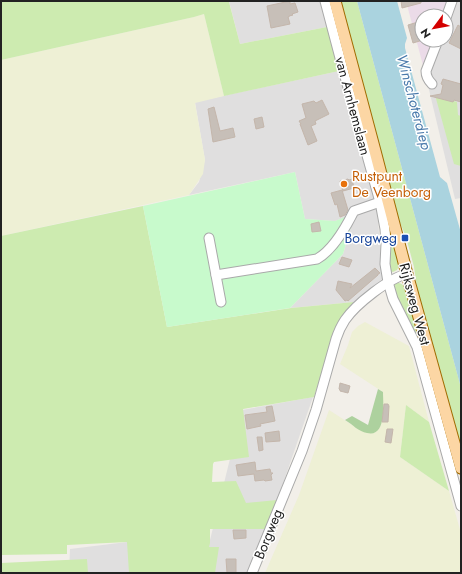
<svg xmlns="http://www.w3.org/2000/svg" width="462" height="574" viewBox="0 0 462 574" font-family="Jost,sans-serif">
<style>
.residential{fill:#e0dfdf}
.industrial{fill:#ebdbe8}
.farmland{fill:#eef0d5}
.grass{fill:#cdebb0}
.forest{fill:#add19e}
.park{fill:#c8facc}
.water{fill:#aad3df}
.building{fill:#c7bfb8;stroke:#c4b6ab}
.lines{fill:none;stroke-linecap:round;stroke-linejoin:round}
.minor-casing{stroke:#a9a9a9;stroke-width:11}
.major-casing{stroke:#a06b00;stroke-width:13}
.minor{stroke:#fff;stroke-width:9}
.major{stroke:#fcd6a4;stroke-width:11}
.food-dot{fill:#e8710a;stroke:#fff;stroke-width:1.5}
.transit-dot{fill:#1a4fb4;stroke:#fff;stroke-width:1.5}
.labels{text-anchor:middle;stroke-width:3;stroke-linejoin:round;paint-order:stroke}
.street-label{font-size:14px;fill:#222;stroke:#fff}
.food-label{font-size:14px;fill:#c56008;stroke:#fff;text-anchor:start}
.transit-label{font-size:14px;fill:#164399;stroke:#fff;text-anchor:end}
.water-label{font-size:15px;font-style:italic;fill:#4a7aab;stroke:#fff}
</style>
<rect width="100%" height="100%" fill="#f2efe9"/>
<g class="residential">
<polygon points="229,1 320,1 327,27 240,44"/>
<polygon points="451,1 461,1 461,198 455,199 425,73 437,40 446,40 446,16"/>
<polygon points="339,71 377,210 383,279 354,302 290,308 343,254 355,214 335,221 305,219 295,172 189,195 199,182 205,160 195,102"/>
<polygon points="313,397 252,573 69,573 70,549 127,542 210,540 242,410"/>
</g>
<polygon class="industrial" points="406,1 451,1 445,16 422,16 422,40 437,40 425,73"/>
<g class="farmland">
<polygon points="204,14 224,96 195,103 205,160 203,174 189,195 1,236 1,60 194,17"/>
<polygon points="365,322 409,346 429,422 406,405 400,457 449,491 461,533 461,573 265,573 299,495 329,410 360,430 377,431 380,426 382,420 383,392 340,364 348,345 352,332 358,326"/>
</g>
<g class="grass">
<polygon points="1,1 230,1 229,2 240,44 327,27 339,71 224,96 204,14 194,17 1,60"/>
<polygon points="339,1 357,1 461,388 461,453 418,294 414,267 406,237 396,213"/>
<polygon points="435,95 457,102 458,115 461,116 461,166 454,164"/>
<polygon points="143,206 167,327 291,308 354,302 344,315 329,349 314,397 243,409 249,457 214,462 213,464 212,482 236,481 246,503 277,500 265,529 210,529 210,543 209,547 219,547 215,573 129,573 127,542 67,545 67,554 1,555 1,236"/>
<polygon points="389,221 399,266 397,270 393,272 389,271"/>
<path d="M395 283C402 282 404 286 407 291L419 341 392 287Z"/>
<polygon points="406,405 429,422 449,491 400,457"/>
<polygon points="87,559 88,573 1,573 1,563"/>
</g>
<path class="forest" d="M378 389 383 392C383 403 387 438 367 433 359 432 352 424 345 420L352 416 368 425Z"/>
<polygon class="park" points="295,172 305,219 335,221 355,213 343,254 290,308 167,327 143,206"/>
<polygon class="water" points="357,1 397,1 407,38 405,44 405,48 440,177 447,183 461,233 461,388"/>
<g class="building">
<polygon points="290,1 290,4 295,3 298,12 292,14 293,15 289,16 289,17 288,17 290,24 271,28 267,6"/>
<polygon points="401,1 421,1 421,3 402,8"/>
<polygon points="418,22 423,40 413,43 408,25"/>
<polygon points="458,25 461,27 461,49 449,43"/>
<polygon points="443,79 461,84 461,102 454,100 453,102 430,96 441,94 443,85 441,84"/>
<polygon points="322,100 329,114 315,121 316,124 311,126 317,141 308,145 300,124 301,124 299,121 306,118 302,104 314,101 316,103"/>
<polygon points="214,107 220,131 233,128 235,137 213,142 208,109"/>
<polygon points="262,117 264,127 256,129 254,119"/>
<polygon points="348,179 349,180 352,179 354,188 343,191 340,181"/>
<polygon points="342,190 348,210 345,215 340,217 337,204 335,205 331,193"/>
<polygon points="319,222 321,231 312,232 311,224"/>
<polygon points="342,257 352,260 349,267 339,264"/>
<polygon points="375,268 380,273 378,274 378,275 348,301 347,300 345,301 336,290 338,281 352,284 350,288"/>
<polygon points="340,383 350,386 348,393 340,391 340,390 339,389"/>
<polygon points="384,404 388,404 389,406 388,422 382,422"/>
<polygon points="272,406 275,421 260,424 261,426 247,429 245,415 267,412 266,407"/>
<polygon points="387,429 393,429 391,443 385,442"/>
<polygon points="279,431 280,441 266,442 265,433"/>
<polygon points="257,437 262,437 263,450 259,451"/>
<polygon points="255,462 256,471 270,469 271,473 273,473 271,475 272,480 265,481 264,480 255,481 254,474 238,476 236,465"/>
<polygon points="233,530 246,530 246,538 234,539"/>
<polygon points="226,559 236,559 236,573 227,573"/>
</g>
<g class="lines">
<g class="minor-casing">
<g id="minor">
<polyline points="325,1 344,73 380,202 385,229 386,244 385,264 388,282 393,299 417,347 461,506"/>
<polyline points="446,18 452,1"/>
<path d="M432 84C428 80 426 77 426 71L438 40"/>
<polyline points="209,238 221,302"/>
<path d="M216 275 317 259C333 250 346 227 354 211L380 202"/>
<path d="M252 573 302 451 316 410 336 339C338 333 341 326 345 320 356 304 389 278 407 274"/>
</g>
</g>
<g class="major-casing">
<polyline id="major" points="335,1 375,151 407,274 461,468"/>
</g>
<use href="#minor" class="minor"/>
<use href="#major" class="major"/>
</g>
<circle class="food-dot" cx="344" cy="184" r="4"/>
<rect class="transit-dot" x="401" y="234" width="8" height="8" rx="2"/>
<g class="labels">
<g class="street-label">
<text transform="translate(353 106) rotate(75)" y="5">van Arnhemslaan</text>
<text transform="translate(415 304) rotate(75)" y="5">Rijksweg West</text>
<text transform="translate(268 534) rotate(-68)" y="5">Borgweg</text>
</g>
<g class="food-label">
<text x="352" y="181">Rustpunt<tspan x="352" dy="16">De Veenborg</tspan></text>
</g>
<g class="transit-label">
<text x="397" y="243">Borgweg</text>
</g>
<g class="water-label">
<text transform="translate(414 102) rotate(75)" y="5">Winschoterdiep</text>
</g>
</g>
<rect width="462" height="574" fill="none" stroke="#222222" stroke-width="4"/>
<g transform="translate(434 28) rotate(238)"><circle r="19" fill="#ffffff" stroke="#a7a7a7"/>
<path d="M0-3L7 15L0 10L-7 15Z" fill="#d40000"/>
<text y="-6" font-size="11" font-weight="bold" text-anchor="middle" fill="#222222">N</text>
</g>
</svg>
